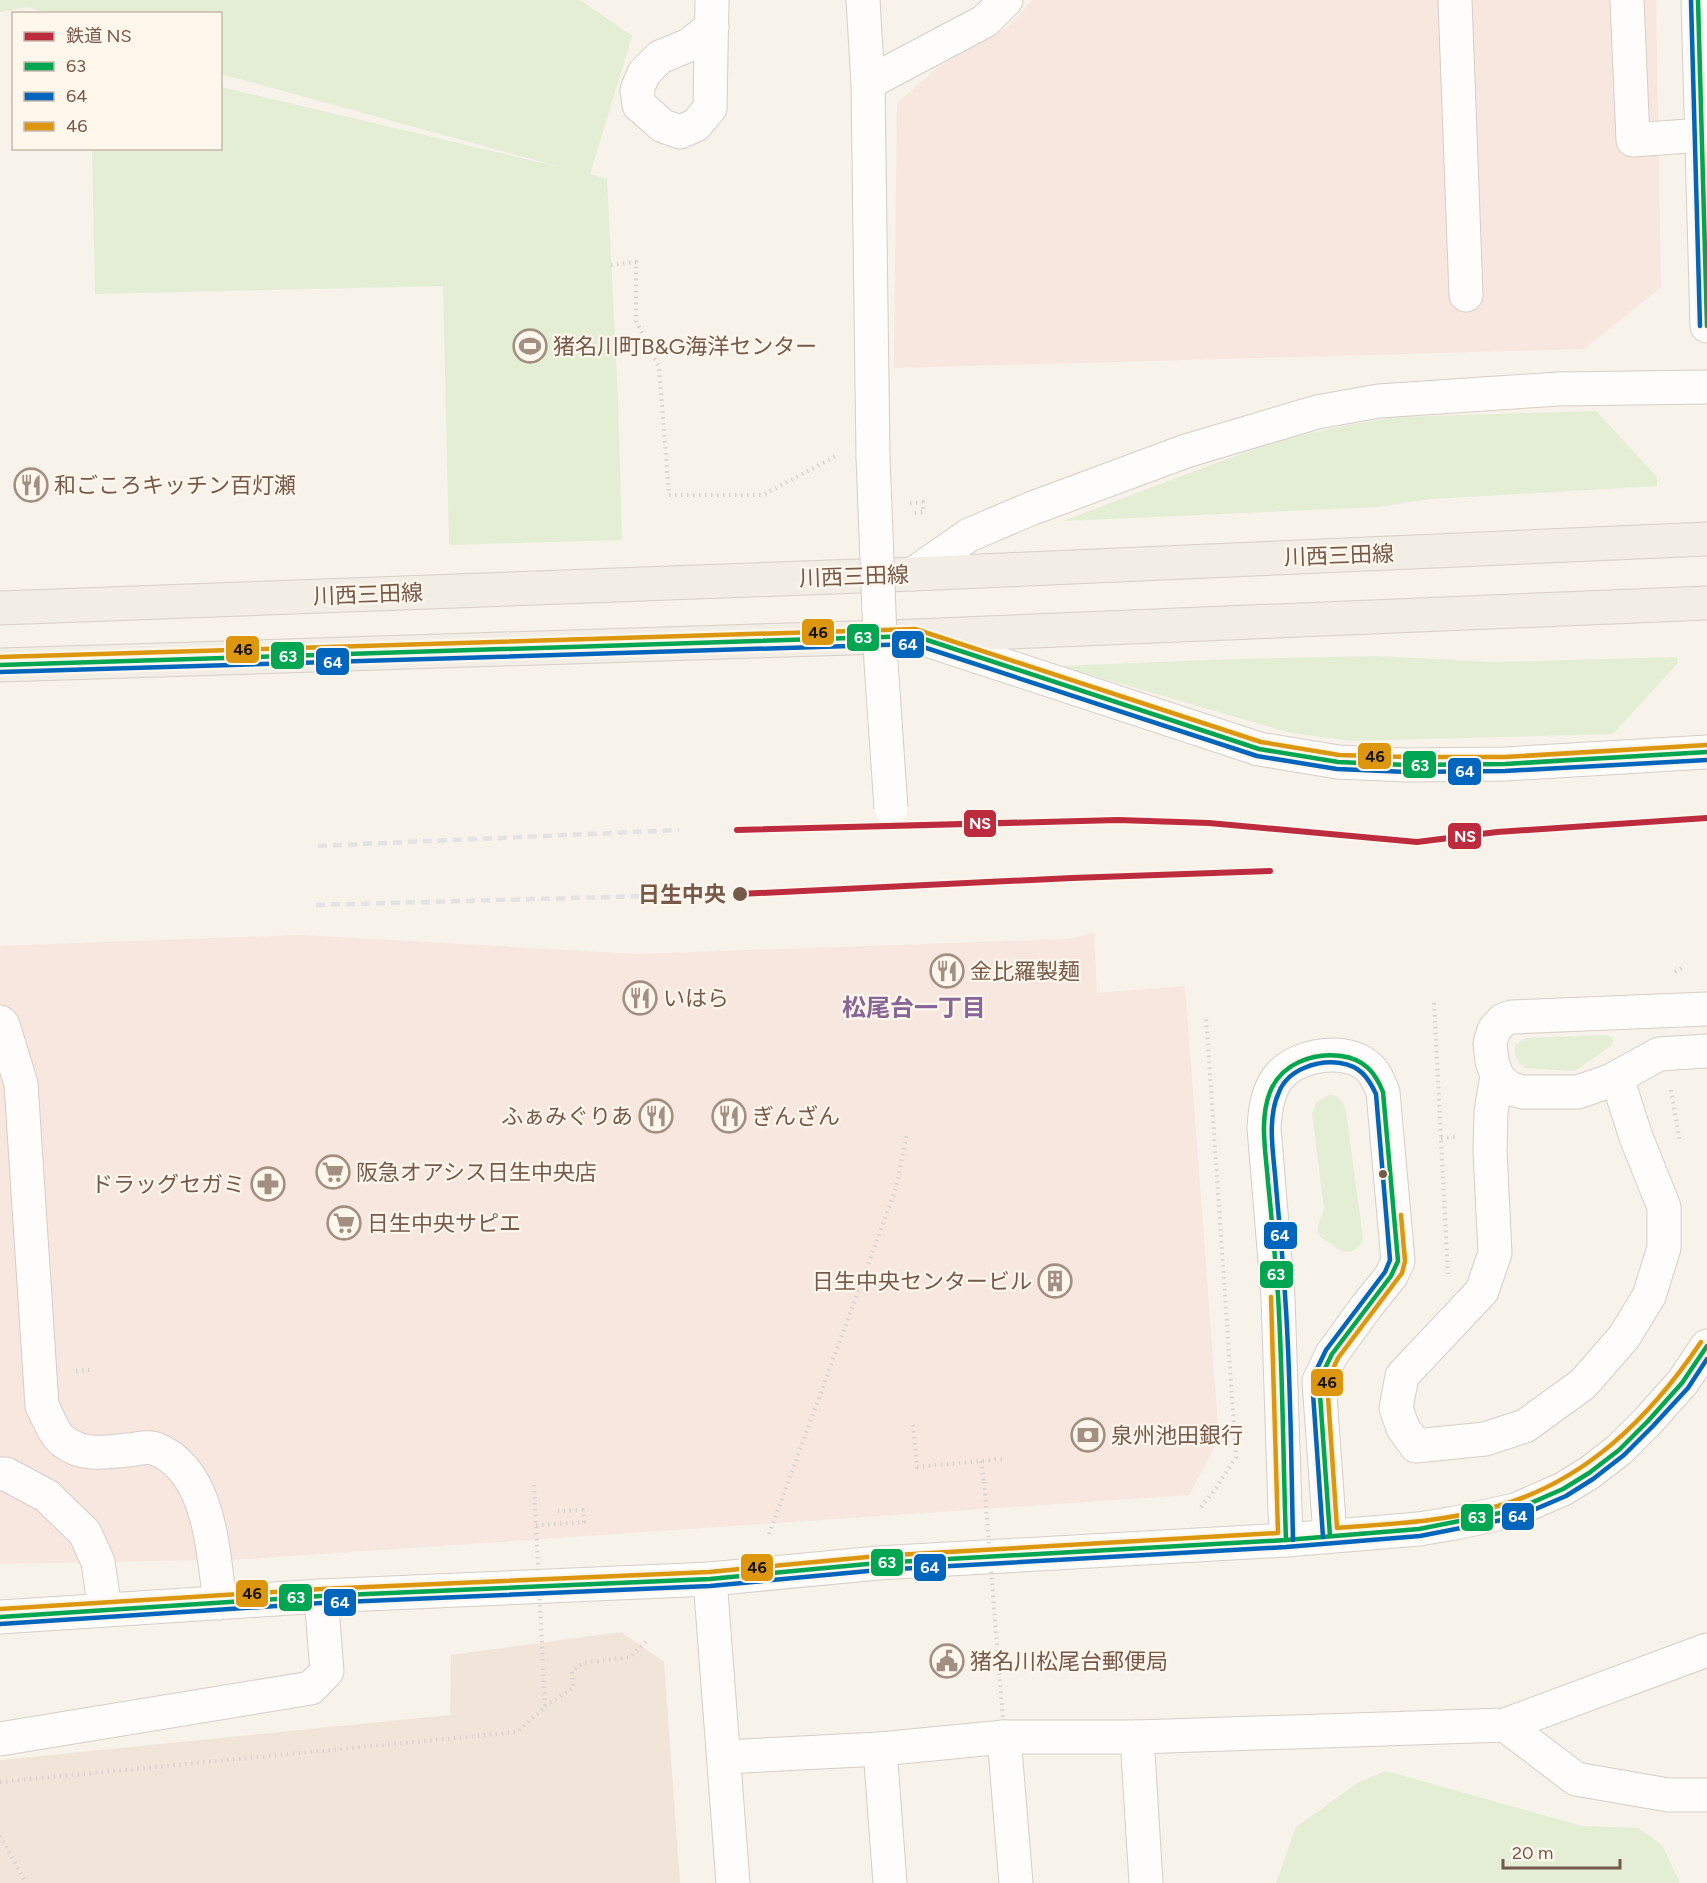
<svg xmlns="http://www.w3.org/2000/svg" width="1707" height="1883" viewBox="0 0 1707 1883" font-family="Figtree,'Noto Sans JP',sans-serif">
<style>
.residential{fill:#f0e5d8}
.commercial{fill:#f7e7de}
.green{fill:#e3eed5}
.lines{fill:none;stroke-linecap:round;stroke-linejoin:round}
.minor-casing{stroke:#d6cec7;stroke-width:35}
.major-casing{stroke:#d8cfc9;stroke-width:35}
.path{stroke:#dad2ce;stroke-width:4;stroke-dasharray:1.5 4.5;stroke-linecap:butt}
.minor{stroke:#fefdfc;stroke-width:33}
.major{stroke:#f2ede5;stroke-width:33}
.rail{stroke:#e4e2e4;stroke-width:4.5;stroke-dasharray:9 6;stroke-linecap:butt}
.minor-bridge-casing{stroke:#d6cec7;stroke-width:35;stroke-linecap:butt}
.path-bridge{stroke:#dad2ce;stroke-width:4;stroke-dasharray:1.5 4.5;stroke-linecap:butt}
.minor-bridge{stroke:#fefdfc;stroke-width:33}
.bus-1-casing{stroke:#fff7ec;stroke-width:9}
.bus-2-casing{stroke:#fff7ec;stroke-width:9}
.bus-3-casing{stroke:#fff7ec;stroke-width:9}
.bus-1{stroke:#00a651;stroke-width:4.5}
.bus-2{stroke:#0065bd;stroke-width:4.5}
.bus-3{stroke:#dd970f;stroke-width:4.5}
.rail-1-casing{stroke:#fff7ec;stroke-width:10}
.rail-1{stroke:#bd2b3f;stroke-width:6}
.stop-dot{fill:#76594a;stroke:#fff7ec;stroke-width:2}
.labels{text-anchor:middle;stroke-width:4.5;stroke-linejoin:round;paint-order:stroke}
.poi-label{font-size:22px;fill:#76594a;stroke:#fff7ec;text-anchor:start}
.street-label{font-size:22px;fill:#76594a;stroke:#fff7ec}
.stop-label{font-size:22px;font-weight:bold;fill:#76594a;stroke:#fff7ec;text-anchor:end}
.neighbourhood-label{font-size:24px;font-weight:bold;fill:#886599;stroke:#fff7ec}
.line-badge{stroke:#fff7ec;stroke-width:2}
.badge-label{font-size:16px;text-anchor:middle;font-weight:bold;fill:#fff}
.pale-badge-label{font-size:16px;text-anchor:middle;font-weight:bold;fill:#111}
</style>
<rect width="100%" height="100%" fill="#f7f2ea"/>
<polygon class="residential" points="621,1632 664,1662 680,1883 0,1883 0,1760 450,1715 451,1655"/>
<g class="commercial">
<polygon points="1033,0 1656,0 1661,287 1584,349 894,368 897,103 938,67 1007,27"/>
<polygon points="1094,933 1097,993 1185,986 1219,1439 1189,1495 247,1559 0,1564 0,946 300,935 637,954 1070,939"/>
</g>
<g class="green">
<polygon points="0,0 580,0 632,36 590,174 607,179 618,398 622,540 449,545 443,286 95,294 92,149 220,148 221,87 564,168 221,74 220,14 47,14 28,7 0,12"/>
<polygon points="1596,411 1657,477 1657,486 1431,499 1377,507 1063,521 1197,470 1287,438 1348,425 1396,417"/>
<polygon points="1377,656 1492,662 1677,657 1678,663 1613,734 1352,741 1291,733 1060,666 1234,659"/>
<path d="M1608 1035 1612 1038 1613 1041 1611 1046 1575 1071 1525 1068C1517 1062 1514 1056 1515 1045L1526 1038Z"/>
<path d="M1329 1095C1340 1095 1344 1103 1346 1112L1363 1238C1360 1249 1350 1256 1338 1249 1335 1248 1333 1245 1331 1243 1325 1240 1319 1238 1318 1231 1317 1224 1323 1215 1324 1208L1312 1114 1317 1102Z"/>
<polygon points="1386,1771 1582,1826 1638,1828 1662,1845 1680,1883 1276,1883 1296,1827 1359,1782"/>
</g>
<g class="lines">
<g class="minor-casing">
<g id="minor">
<polyline points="712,0 710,108 696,125 680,132 663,126 639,105 637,90 644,73 660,57 689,45 712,27"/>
<polyline points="863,0 868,83 873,457"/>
<polyline points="1455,0 1466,295"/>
<polyline points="1627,0 1633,140 1702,135"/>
<polyline points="1698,0 1707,326"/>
<polyline points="868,83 985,21 1006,0"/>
<polyline points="913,574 969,535 1030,509 1186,451 1317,412 1379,401 1558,389 1707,387"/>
<polyline points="918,637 1259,749 1338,762 1407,765 1505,764 1707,752"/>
<polyline points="1707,1009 1512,1017 1503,1020 1494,1030 1490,1043 1492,1061 1497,1076 1508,1088 1523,1092 1578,1092 1612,1080 1659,1054 1707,1051"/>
<path d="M0 1022 3 1025 21 1084 42 1406C47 1415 55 1436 63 1441 83 1457 105 1452 129 1450 137 1449 149 1446 156 1449 211 1471 213 1553 220 1603"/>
<polyline points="1497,1076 1491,1112 1490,1151 1495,1253 1482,1291 1402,1376 1396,1408 1403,1428 1416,1446 1485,1439 1525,1426 1583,1384 1624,1337 1649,1296 1664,1248 1664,1207 1636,1137 1617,1078"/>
<polyline points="0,1474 6,1474 47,1496 85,1533 98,1562 105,1610"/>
<path d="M1286 1540 1278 1297 1264 1128C1265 1111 1267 1093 1277 1079 1294 1056 1337 1048 1362 1062 1374 1069 1378 1080 1383 1092L1398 1261 1391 1276 1366 1307 1332 1354 1319 1381 1330 1536"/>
<polyline points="710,1579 733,1883"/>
<polyline points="0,1617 321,1596 710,1579 878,1563 1286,1540 1419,1529 1455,1523 1515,1510 1563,1489 1589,1473 1619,1450 1648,1421 1682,1383 1707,1346"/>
<polyline points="1505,1725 1576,1779 1668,1795 1707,1795"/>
<polyline points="1004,1737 1016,1883"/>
<polyline points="1137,1737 1146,1883"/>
<polyline points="0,1739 311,1688 327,1671 321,1596"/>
<polyline points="880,1749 890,1883"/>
<polyline points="724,1757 880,1749 1004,1737 1137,1737 1505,1725 1707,1650"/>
</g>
</g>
<g class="major-casing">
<g id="major">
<polyline points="0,608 913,574 1707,539"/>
<polyline points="0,665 915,636 1707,603"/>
</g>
</g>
<g class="path">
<polyline points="611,265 636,262 636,321 659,367 669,495 763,495 836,456"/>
<polyline points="910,503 923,502 923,512 912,513"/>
<polyline points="1675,972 1685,966"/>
<polyline points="1434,1003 1448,1275"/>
<polyline points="1671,1090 1680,1142"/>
<polyline points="1441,1138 1455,1137"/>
<polyline points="76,1371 90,1370"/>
<polyline points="913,1425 917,1467 1002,1459"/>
<polyline points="981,1461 984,1482"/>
<polyline points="1201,1507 1216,1488 1236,1457 1206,1016"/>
<polyline points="536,1525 584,1522 583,1510 555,1511"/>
<polyline points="769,1534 896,1188 907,1133"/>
<polyline points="545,1706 573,1688 572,1671 583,1663 630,1657 649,1639"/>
<polyline points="0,1782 517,1732 545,1707 543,1665"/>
<polyline points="0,1836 26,1883"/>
</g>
<use href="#minor" class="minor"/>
<use href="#major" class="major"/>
<g class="rail">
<polyline points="318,846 679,830"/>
<polyline points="316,905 682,895"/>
</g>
<g class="minor-bridge-casing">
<polyline id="minor-bridge" points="873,457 881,663 891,808"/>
</g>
<g class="path-bridge">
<polyline points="984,1482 1003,1720"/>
<polyline points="534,1485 543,1665"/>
</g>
<use href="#minor-bridge" class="minor-bridge"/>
<g class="bus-1-casing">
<g id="bus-1">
<polyline points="1698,0 1707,326"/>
<polyline points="0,665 915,636 1259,749 1338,762 1407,765 1505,764 1707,752"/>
<path d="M1286 1540C1283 1459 1283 1376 1278 1295 1275 1257 1272 1220 1268 1182 1266 1153 1259 1120 1270 1092 1281 1064 1313 1052 1341 1056 1364 1059 1375 1072 1383 1092L1398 1261 1391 1276 1332 1354 1319 1381 1330 1536"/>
<polyline points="0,1617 321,1596 710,1579 878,1563 1286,1540 1419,1529 1515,1510 1563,1489 1589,1473 1619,1450 1648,1421 1682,1383 1707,1346"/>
</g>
</g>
<g class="bus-2-casing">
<g id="bus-2">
<polyline points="1691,0 1700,326"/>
<polyline points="0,672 914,644 1257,756 1337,769 1407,772 1505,771 1707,760"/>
<path d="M1293 1540C1291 1458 1291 1376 1285 1295 1283 1258 1279 1222 1276 1186 1274 1156 1266 1120 1279 1092 1288 1069 1318 1060 1340 1063 1360 1066 1368 1077 1376 1094L1390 1260 1385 1272 1326 1350 1312 1379 1323 1537"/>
<polyline points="0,1624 321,1603 710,1586 879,1570 1286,1547 1420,1536 1517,1517 1566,1496 1593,1479 1624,1455 1653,1426 1688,1388 1707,1359"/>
</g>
</g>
<g class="bus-3-casing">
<g id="bus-3">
<polyline points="0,657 915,629 1261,742 1339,755 1407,757 1505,757 1707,745"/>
<path d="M1401 1215 1405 1261 1402 1273 1338 1358 1327 1382 1337 1528C1388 1524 1441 1522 1491 1508 1583 1484 1649 1419 1701 1342"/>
<polyline points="0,1609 321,1589 709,1572 878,1556 1278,1533 1271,1297"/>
</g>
</g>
<use href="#bus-1" class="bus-1"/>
<use href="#bus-2" class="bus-2"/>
<use href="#bus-3" class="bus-3"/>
<g class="rail-1-casing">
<g id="rail-1">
<polyline points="737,830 1118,820 1209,823 1417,842 1497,832 1707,818"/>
<polyline points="739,894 1072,878 1270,871"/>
</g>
</g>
<use href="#rail-1" class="rail-1"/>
</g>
<defs>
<g id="stadium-ring" transform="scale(1.725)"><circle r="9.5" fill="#fff7ec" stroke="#a38f82" stroke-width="1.5"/><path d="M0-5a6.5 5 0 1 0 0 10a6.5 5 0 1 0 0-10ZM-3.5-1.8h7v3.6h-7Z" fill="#a38f82"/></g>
<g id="restaurant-ring" transform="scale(1.725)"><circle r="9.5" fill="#fff7ec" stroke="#a38f82" stroke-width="1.5"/><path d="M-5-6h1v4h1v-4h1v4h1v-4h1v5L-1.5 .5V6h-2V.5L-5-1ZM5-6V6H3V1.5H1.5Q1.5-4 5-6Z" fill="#a38f82"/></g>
<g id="supermarket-ring" transform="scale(1.725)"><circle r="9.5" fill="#fff7ec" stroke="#a38f82" stroke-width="1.5"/><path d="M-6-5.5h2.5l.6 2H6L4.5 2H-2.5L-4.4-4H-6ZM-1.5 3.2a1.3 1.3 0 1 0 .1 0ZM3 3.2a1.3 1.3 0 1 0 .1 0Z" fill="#a38f82"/></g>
<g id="pharmacy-ring" transform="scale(1.725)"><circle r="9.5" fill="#fff7ec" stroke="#a38f82" stroke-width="1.5"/><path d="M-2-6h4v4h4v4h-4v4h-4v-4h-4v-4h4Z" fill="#a38f82"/></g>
<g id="building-ring" transform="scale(1.725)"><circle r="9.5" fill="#fff7ec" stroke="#a38f82" stroke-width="1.5"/><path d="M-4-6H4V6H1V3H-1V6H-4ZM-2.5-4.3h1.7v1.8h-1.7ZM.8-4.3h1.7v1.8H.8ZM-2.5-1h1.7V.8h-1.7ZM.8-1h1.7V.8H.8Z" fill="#a38f82"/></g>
<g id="bank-ring" transform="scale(1.725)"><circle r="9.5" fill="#fff7ec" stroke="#a38f82" stroke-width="1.5"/><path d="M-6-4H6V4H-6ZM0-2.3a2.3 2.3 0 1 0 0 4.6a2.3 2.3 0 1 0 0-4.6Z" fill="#a38f82"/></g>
<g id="civic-ring" transform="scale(1.725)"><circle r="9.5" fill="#fff7ec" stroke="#a38f82" stroke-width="1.5"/><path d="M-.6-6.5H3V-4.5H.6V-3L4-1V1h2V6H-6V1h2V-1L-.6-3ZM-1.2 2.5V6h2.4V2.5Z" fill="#a38f82"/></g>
</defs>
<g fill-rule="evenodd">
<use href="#stadium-ring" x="530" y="346"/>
<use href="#restaurant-ring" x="31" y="485"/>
<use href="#restaurant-ring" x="947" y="971"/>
<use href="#restaurant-ring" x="640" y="998"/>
<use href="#restaurant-ring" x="656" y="1116"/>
<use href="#restaurant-ring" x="729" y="1116"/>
<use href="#supermarket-ring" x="333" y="1172"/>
<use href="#pharmacy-ring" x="268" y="1184"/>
<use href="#supermarket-ring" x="344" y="1223"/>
<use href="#building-ring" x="1055" y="1281"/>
<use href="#bank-ring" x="1088" y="1435"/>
<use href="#civic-ring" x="947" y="1661"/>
</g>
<g class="stop-dot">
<circle cx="740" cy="894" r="8"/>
<circle cx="1383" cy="1174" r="5"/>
</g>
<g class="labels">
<g class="poi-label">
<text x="553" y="354">猪名川町B&amp;G海洋センター</text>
<text x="54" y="493">和ごころキッチン百灯瀬</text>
<text x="970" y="979">金比羅製麺</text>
<text x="663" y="1006">いはら</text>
<text x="633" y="1124" text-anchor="end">ふぁみぐりあ</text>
<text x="752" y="1124">ぎんざん</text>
<text x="356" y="1180">阪急オアシス日生中央店</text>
<text x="245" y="1192" text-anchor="end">ドラッグセガミ</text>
<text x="367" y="1231">日生中央サピエ</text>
<text x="1032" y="1289" text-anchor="end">日生中央センタービル</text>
<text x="1111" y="1443">泉州池田銀行</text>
<text x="970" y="1669">猪名川松尾台郵便局</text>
</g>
<g class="street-label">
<text transform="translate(1339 555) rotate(-2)" y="8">川西三田線</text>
<text transform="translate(854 576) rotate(-2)" y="8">川西三田線</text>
<text transform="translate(368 594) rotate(-2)" y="8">川西三田線</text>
</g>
<g class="stop-label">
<text x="726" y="902">日生中央</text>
</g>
<g class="neighbourhood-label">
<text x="914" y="1016">松尾台一丁目</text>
</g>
</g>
<g class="line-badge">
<rect x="801" y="618" width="34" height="28" rx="6" fill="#dd970f"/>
<rect x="846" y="623" width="34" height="29" rx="6" fill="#00a651"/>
<rect x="891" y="630" width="34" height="29" rx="6" fill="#0065bd"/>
<rect x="225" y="635" width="35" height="29" rx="6" fill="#dd970f"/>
<rect x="270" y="641" width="35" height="29" rx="6" fill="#00a651"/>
<rect x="315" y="647" width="35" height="29" rx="6" fill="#0065bd"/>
<rect x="1357" y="742" width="35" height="28" rx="6" fill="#dd970f"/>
<rect x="1402" y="750" width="35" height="29" rx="6" fill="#00a651"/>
<rect x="1447" y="757" width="35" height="29" rx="6" fill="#0065bd"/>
<rect x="963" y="809" width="34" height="29" rx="6" fill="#bd2b3f"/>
<rect x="1447" y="822" width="35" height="28" rx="6" fill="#bd2b3f"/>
<rect x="1263" y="1221" width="35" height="29" rx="6" fill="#0065bd"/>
<rect x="1259" y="1260" width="35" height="29" rx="6" fill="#00a651"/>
<rect x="1310" y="1368" width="34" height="29" rx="6" fill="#dd970f"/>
<rect x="1501" y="1502" width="34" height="29" rx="6" fill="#0065bd"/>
<rect x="1460" y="1503" width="34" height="29" rx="6" fill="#00a651"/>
<rect x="870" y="1548" width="34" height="29" rx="6" fill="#00a651"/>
<rect x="913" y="1553" width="34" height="29" rx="6" fill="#0065bd"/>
<rect x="740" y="1553" width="34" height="29" rx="6" fill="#dd970f"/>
<rect x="235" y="1579" width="34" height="29" rx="6" fill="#dd970f"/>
<rect x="278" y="1583" width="35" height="29" rx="6" fill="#00a651"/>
<rect x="323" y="1588" width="34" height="29" rx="6" fill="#0065bd"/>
</g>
<g class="badge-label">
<text x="863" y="643">63</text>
<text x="908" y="650">64</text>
<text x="288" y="662">63</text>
<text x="333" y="668">64</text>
<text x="1420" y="771">63</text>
<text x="1465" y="777">64</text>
<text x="980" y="829">NS</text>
<text x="1465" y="842">NS</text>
<text x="1280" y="1241">64</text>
<text x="1276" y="1280">63</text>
<text x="1518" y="1522">64</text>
<text x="1477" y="1523">63</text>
<text x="887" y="1568">63</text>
<text x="930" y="1573">64</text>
<text x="296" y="1603">63</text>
<text x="340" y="1608">64</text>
</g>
<g class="pale-badge-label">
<text x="818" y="638">46</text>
<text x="243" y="655">46</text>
<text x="1375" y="762">46</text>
<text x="1327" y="1388">46</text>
<text x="757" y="1573">46</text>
<text x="252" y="1599">46</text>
</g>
<rect x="12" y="12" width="210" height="138" fill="#fff7ec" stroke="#c8b8ab" stroke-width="1.5"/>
<rect x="24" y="32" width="30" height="9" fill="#bd2b3f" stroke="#c8b8ab" stroke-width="1.5"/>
<text x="66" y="42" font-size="18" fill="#76594a">鉄道 NS</text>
<rect x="24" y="62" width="30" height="9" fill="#00a651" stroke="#c8b8ab" stroke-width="1.5"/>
<text x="66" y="72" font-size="18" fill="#76594a">63</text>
<rect x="24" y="92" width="30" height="9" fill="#0065bd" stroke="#c8b8ab" stroke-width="1.5"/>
<text x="66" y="102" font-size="18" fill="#76594a">64</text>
<rect x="24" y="122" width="30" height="9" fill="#dd970f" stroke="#c8b8ab" stroke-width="1.5"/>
<text x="66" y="132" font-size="18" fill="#76594a">46</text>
<path d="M1503 1859v9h117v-9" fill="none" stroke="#76594a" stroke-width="3"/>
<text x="1512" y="1859" font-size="18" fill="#76594a" stroke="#fff7ec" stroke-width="4.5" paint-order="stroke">20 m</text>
</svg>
